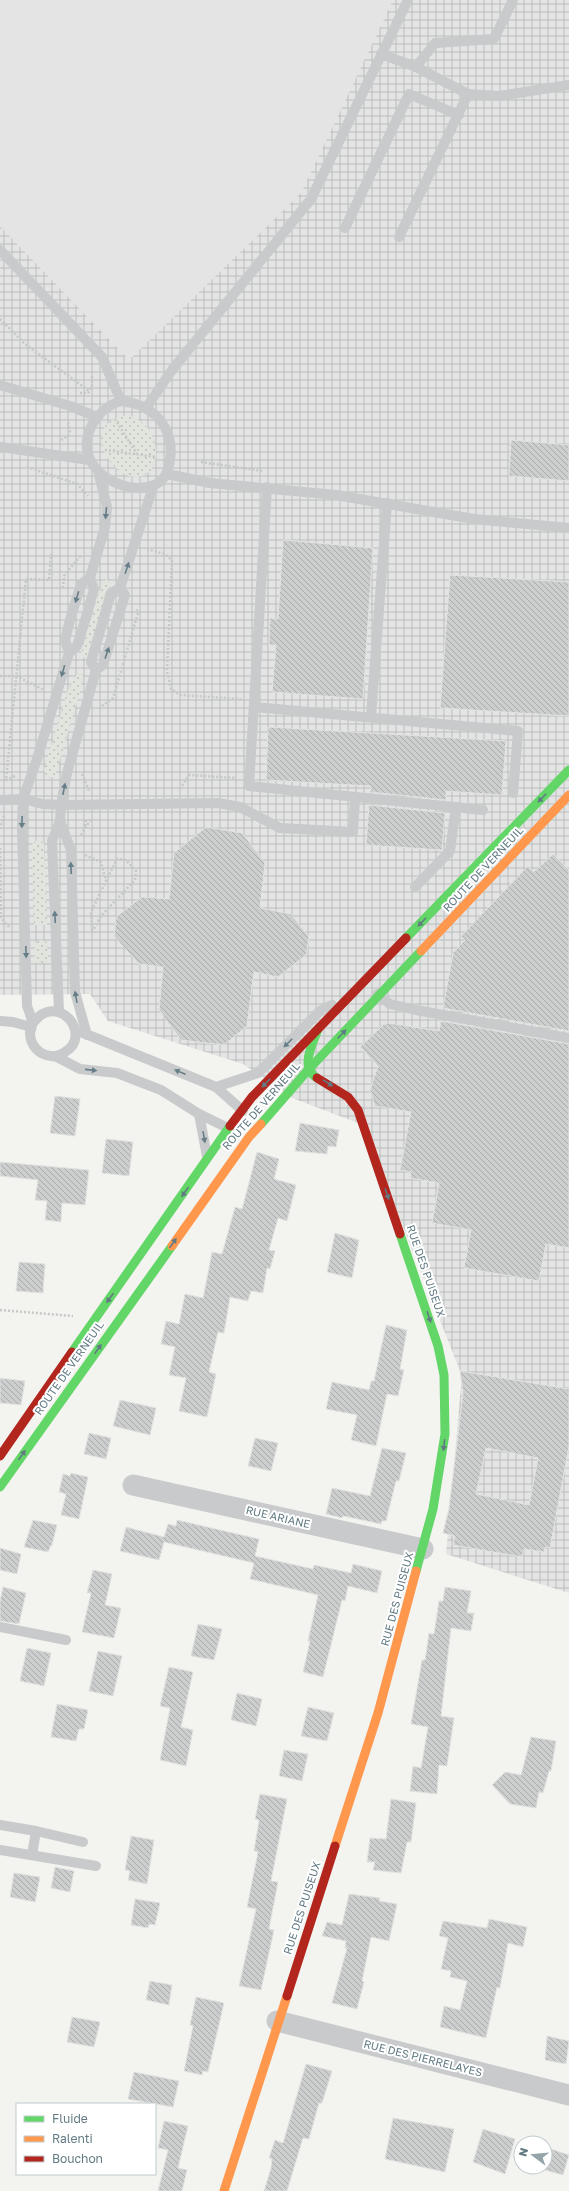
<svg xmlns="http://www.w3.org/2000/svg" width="569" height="2191" viewBox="0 0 569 2191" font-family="'Golos Text',sans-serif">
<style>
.built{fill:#e3e4e3}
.industrial{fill:url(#industrial-grid)}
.grass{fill:url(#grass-dots)}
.building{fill:url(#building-back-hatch);stroke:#e2e2e1;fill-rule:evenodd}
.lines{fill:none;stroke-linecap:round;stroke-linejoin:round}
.path{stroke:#c6c8c8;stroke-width:2.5;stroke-dasharray:2 2;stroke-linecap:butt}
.lane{stroke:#c8cacb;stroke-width:10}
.street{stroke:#c8cacb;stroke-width:21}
.fast{stroke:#63d668;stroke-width:9}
.slow{stroke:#ff974d;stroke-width:9}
.jam{stroke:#b3261e;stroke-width:9}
.oneway{fill:#667e87}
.oneway2{fill:#617a83}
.labels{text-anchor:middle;stroke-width:4;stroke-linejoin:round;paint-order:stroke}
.street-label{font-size:11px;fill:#617a83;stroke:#fff}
</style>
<defs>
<pattern id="industrial-grid" width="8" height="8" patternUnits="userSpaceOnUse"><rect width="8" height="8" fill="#e3e4e3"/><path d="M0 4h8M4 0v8" fill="none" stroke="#bbbebd"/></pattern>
<pattern id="grass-dots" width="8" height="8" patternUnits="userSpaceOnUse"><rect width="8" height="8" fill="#e2e5dd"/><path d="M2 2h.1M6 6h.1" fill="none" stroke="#bbbfb9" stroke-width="1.8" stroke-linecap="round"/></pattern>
<pattern id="building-back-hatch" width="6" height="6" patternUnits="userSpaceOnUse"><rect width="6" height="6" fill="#cccecd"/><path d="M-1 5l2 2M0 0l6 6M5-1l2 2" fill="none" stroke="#a9acac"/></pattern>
</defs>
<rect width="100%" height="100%" fill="#f3f3f0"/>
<polygon class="built" points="0,0 393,0 301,193 129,360 0,226"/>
<polygon class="industrial" points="393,0 569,0 569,1593 446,1554 462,1376 363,1125 295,1099 243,1064 108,1021 90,994 0,995 0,226 129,360 301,193"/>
<g class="grass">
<path d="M128 415C147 422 155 433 156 454 156 459 154 467 150 471 121 498 70 423 128 415Z"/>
<polygon points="107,579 110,583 89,656 83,658 81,653 102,583"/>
<polygon points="78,672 83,675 79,695 55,776 51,778 46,776 44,770 68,690"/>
<polygon points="39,839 44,844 47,925 34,925 32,844"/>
<polygon points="41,940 47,942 48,963 35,963 35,943"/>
</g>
<g class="building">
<polygon points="511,440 569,445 569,481 509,476"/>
<polygon points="283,540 373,548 363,699 272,692 276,645 269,645 270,618 278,619"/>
<polygon points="450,575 569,582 569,716 440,708"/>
<polygon points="268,727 506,741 502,795 446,791 446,800 370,792 371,786 266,780"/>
<polygon points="369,805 445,813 442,850 366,845"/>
<polygon points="206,827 242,833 265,863 260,908 291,914 309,937 306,955 278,977 254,972 247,1026 224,1045 181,1040 159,1010 163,967 139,964 114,936 116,917 142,897 169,899 174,853"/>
<polygon points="553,854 569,870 569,1031 443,1008 453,953 465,940 461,936 528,866 534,872"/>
<polygon points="441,1021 569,1044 569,1248 546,1244 539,1281 464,1268 471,1230 432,1223 439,1183 410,1178 411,1172 400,1170 411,1112 375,1106 370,1090 378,1066 360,1047 383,1025 388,1023 439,1031"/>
<polygon points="55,1096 80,1099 75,1136 50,1133"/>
<polygon points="300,1123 339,1130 336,1147 328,1146 327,1154 295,1151"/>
<polygon points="106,1139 133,1142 129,1176 102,1173"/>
<polygon points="257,1152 279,1159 274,1179 296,1185 287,1221 278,1218 269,1250 275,1251 270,1269 267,1268 263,1293 251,1291 248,1301 230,1297 224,1333 218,1332 209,1372 216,1374 207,1417 179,1411 186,1378 169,1375 175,1347 161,1344 166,1321 179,1324 185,1294 203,1298 212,1252 222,1254 235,1207 242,1209"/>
<polygon points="0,1162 89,1170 85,1205 62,1203 61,1222 45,1220 47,1201 35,1200 38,1180 0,1176"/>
<polygon points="335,1233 359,1240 352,1278 327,1272"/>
<polygon points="19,1262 45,1264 43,1293 16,1291"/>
<polygon points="386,1325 407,1330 400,1369 404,1370 398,1396 387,1394 376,1446 351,1440 357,1415 326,1409 332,1382 369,1390 371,1381 374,1381"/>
<path d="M460 1371 569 1389V1446L550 1548 545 1547 544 1552 524 1549 522 1557 453 1545 455 1536 443 1533 449 1508 463 1393ZM486 1448 538 1458 529 1505 476 1494Z"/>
<polygon points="0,1378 25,1381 21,1405 0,1403"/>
<polygon points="120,1400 156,1408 150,1435 113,1426"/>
<polygon points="89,1433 111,1438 106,1459 84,1454"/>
<polygon points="255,1438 278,1443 271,1471 248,1466"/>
<polygon points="382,1448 406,1453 399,1481 396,1481 386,1521 382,1521 381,1524 343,1516 342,1518 326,1514 332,1488 370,1496"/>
<polygon points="71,1473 88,1477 79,1519 61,1515 66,1494 59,1492 63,1474 70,1476"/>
<polygon points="33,1520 57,1525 52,1545 51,1545 48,1552 24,1547"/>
<polygon points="177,1520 259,1539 255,1556 313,1569 314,1565 351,1573 353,1564 382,1571 377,1593 348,1586 345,1601 342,1600 323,1677 303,1672 310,1641 308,1641 318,1595 250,1579 254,1563 164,1542 159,1560 120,1551 126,1527 164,1537 168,1524 176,1526"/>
<polygon points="0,1548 21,1554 17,1574 0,1570"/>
<polygon points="93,1570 112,1574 105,1605 121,1608 114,1638 82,1632 91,1593 87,1593"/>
<polygon points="3,1587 26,1593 19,1624 0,1621 0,1601"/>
<polygon points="445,1587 471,1591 467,1613 474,1613 471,1631 451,1628 441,1716 454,1718 447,1766 439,1765 437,1794 410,1791 413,1766 421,1768 428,1727 411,1724 422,1660 425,1660 429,1633 434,1634 439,1601 443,1601"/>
<polygon points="198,1624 222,1629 214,1660 191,1656"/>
<polygon points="27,1648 51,1653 44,1686 20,1681"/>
<polygon points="98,1651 122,1656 113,1696 89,1691"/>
<polygon points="169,1667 193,1672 181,1727 193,1730 186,1766 160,1760 170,1708 160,1706"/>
<polygon points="237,1693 262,1699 256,1726 231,1720"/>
<polygon points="57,1704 88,1710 84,1729 79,1729 76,1741 51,1737"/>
<polygon points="308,1707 334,1713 327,1741 301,1736"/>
<polygon points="531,1737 556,1741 551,1771 549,1771 543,1793 539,1792 536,1808 510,1804 492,1785 505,1772 521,1775"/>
<polygon points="284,1750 308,1754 302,1781 279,1776"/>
<polygon points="260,1794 287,1799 271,1881 278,1882 269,1929 274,1930 261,1990 239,1986 256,1909 247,1907 258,1852 254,1851 259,1820 255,1819"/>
<polygon points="391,1799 416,1803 411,1842 407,1842 401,1873 373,1870 375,1862 367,1862 370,1838 386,1839"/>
<polygon points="131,1836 154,1840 147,1884 128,1880 130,1871 125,1870"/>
<polygon points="55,1867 74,1871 70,1892 51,1888"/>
<polygon points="14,1873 40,1877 35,1902 10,1897"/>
<polygon points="349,1894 380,1898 379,1901 397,1904 389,1941 371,1937 362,1981 364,1982 357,2009 332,2003 347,1948 345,1948 346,1941 322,1936 327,1922 342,1925"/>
<polygon points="135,1899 160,1903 155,1925 149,1924 148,1928 131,1925"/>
<polygon points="489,1919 527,1927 523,1947 508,1943 500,1988 497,1987 486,2038 440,2027 444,2006 460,2010 467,1981 450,1977 451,1971 441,1969 448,1938 439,1936 443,1921 487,1928"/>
<polygon points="150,1981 172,1985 169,2005 146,2000"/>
<polygon points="196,1997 224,2003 208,2072 203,2071 202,2075 184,2071 193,2026 190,2025"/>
<polygon points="72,2017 100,2022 94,2047 67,2042"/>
<polygon points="547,2036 569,2041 566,2064 545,2060"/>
<polygon points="306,2064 332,2071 322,2103 319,2103 309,2139 303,2138 287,2191 264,2191 271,2168 272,2159 269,2158 275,2140 283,2143"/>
<polygon points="134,2072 179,2081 173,2107 128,2099"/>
<polygon points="393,2118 454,2129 445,2172 385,2159"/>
<polygon points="164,2121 188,2126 178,2168 187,2170 182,2191 158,2191 168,2150 158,2148"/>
<polygon points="483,2129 515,2139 505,2174 473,2162"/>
<polygon points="545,2147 569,2155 563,2175 545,2170"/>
</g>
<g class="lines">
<g class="path">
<polyline points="0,319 25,344 89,391"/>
<polyline points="80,393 88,393 92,387 92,375"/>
<polyline points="115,419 137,454"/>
<polyline points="61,440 68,436 70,431 68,422"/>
<polyline points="105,450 156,457"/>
<polyline points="201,462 262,471"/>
<polyline points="27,467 77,484 88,496"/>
<polyline points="147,549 165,554 172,560 167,671 171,689 180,695 241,699"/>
<polyline points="63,588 64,576 81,555"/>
<polyline points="0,676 16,676 44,690"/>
<polyline points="102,706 113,698 138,613 136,608"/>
<polyline points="82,774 89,791"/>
<polyline points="15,776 6,780 26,579 49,580 51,554"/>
<polyline points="180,789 189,775 235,778"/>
<polyline points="85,826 86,820"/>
<polyline points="0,829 4,815"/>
<polyline points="81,835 91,819"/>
<polyline points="0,848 1,918 9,927"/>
<polyline points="85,855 101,862 106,881 91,912 92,930"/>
<polyline points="92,932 101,916 135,880 136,871 126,860 117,859 106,881"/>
<polyline points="0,1310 73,1316"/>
</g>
<g class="lane">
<polyline points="381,54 416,67 468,94 399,237"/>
<polyline points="416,67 435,43 494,39 513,0"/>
<polyline points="468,94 499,96 569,85"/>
<polyline points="345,228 409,94 459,115"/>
<polyline points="0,250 102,357 121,401"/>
<polyline points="0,385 70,406 97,417"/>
<path d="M121 401C158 405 178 433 168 469 157 510 64 479 92 425 99 413 107 405 121 401Z"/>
<polyline points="146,408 172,370 311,199 408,0"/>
<polyline points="0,447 90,460"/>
<polyline points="167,474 210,483 336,495 474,519 569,528"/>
<polyline points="267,487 249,786 483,810"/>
<polyline points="69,653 65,640 70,620 81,584 90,578"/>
<polyline points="96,670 91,662 111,593 120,588"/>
<polyline points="254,707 518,731 513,793"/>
<polyline points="371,716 387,503"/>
<polyline points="0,800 23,799 43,804 61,805 218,803 240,807 280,828 353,832 355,798"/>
<polyline points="60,821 71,850 75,992 87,1035"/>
<polyline points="415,887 450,851 456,807"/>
<polyline points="377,994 390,1004 416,1010 569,1038"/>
<polyline points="59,1012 52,841 60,821 61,805 67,773 96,670 103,665 125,595 120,588 153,487"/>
<polyline points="0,1021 13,1022 31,1027"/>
<path d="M32 1024C57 989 94 1035 65 1052 61 1055 56 1057 51 1056 39 1055 30 1045 30 1033 31 1030 32 1027 32 1024 32 1018 29 1011 27 1006L22 827 23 799 37 759 69 653 77 646 84 624 94 589 90 578 105 527 107 507 99 475"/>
<polyline points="81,1032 216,1087 243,1111"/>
<polyline points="55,1056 80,1069 117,1073 161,1090 199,1114 230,1129"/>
<polyline points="216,1087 258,1073 320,1011 332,1005"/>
<polyline points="199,1114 207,1156"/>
<polyline points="0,1627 66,1640"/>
<polyline points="0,1825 36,1831"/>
<polyline points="0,1850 96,1866"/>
<polyline points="32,1855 36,1831 83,1842"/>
</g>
<g class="street">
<polyline points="133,1485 423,1549"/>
<polyline points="277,2021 569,2095"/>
</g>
<g class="fast">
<polyline points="406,938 569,770"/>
<path d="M317 1078C299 1067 313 1044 318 1029"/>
<polyline points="261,1124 308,1070 421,951"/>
<polyline points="400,1234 438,1346 444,1375 445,1434 433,1509 416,1571"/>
<polyline points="72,1352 230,1126"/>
<polyline points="0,1487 172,1246"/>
</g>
<g class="slow">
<polyline points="421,951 569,795"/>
<polyline points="172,1246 249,1137 261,1124"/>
<polyline points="335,1846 378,1713 416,1571"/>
<polyline points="224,2191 287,1996"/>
</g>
<g class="jam">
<polyline points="317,1078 348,1097 358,1110 400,1234"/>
<polyline points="230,1126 252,1097 406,938"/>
<polyline points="0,1456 72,1352"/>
<polyline points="287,1996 335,1846"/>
</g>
</g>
<defs><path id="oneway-solid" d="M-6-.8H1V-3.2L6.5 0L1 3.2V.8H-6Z"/></defs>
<g class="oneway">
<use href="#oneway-solid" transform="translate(106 513) rotate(95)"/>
<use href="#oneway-solid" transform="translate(127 568) rotate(-72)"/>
<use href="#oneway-solid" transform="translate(77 597) rotate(106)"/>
<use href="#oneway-solid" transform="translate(107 653) rotate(-71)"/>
<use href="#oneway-solid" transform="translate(63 671) rotate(106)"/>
<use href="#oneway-solid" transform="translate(64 789) rotate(-79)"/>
<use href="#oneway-solid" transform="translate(22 822) rotate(91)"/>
<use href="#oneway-solid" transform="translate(71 868) rotate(-92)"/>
<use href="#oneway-solid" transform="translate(55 917) rotate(-93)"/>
<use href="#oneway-solid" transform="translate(26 952) rotate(88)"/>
<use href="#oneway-solid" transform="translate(76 997) rotate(-100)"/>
<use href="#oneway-solid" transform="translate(288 1043) rotate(135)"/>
<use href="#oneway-solid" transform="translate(91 1070) rotate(6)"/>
<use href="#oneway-solid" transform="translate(180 1072) rotate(-158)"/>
<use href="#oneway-solid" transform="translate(204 1137) rotate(80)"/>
</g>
<g class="oneway2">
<use href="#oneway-solid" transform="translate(542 798) rotate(134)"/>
<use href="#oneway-solid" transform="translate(422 922) rotate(134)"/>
<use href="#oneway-solid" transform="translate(342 1034) rotate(-46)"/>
<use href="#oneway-solid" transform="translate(266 1083) rotate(134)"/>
<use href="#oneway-solid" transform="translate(328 1083) rotate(32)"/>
<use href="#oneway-solid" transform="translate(185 1192) rotate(125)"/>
<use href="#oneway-solid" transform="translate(387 1194) rotate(71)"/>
<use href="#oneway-solid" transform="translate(173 1243) rotate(-55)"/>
<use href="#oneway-solid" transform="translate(110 1298) rotate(125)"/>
<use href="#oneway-solid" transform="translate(429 1317) rotate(72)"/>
<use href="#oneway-solid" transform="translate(98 1349) rotate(-55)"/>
<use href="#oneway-solid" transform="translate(444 1445) rotate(97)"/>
<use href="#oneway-solid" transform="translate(22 1455) rotate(-55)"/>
</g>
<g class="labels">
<g class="street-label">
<text transform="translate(483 869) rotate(-47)" y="4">ROUTE DE VERNEUIL</text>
<text transform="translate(261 1106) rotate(-49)" y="4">ROUTE DE VERNEUIL</text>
<text transform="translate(426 1271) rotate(71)" y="4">RUE DES PUISEUX</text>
<text transform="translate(69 1368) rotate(-55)" y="4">ROUTE DE VERNEUIL</text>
<text transform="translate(278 1517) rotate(13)" y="4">RUE ARIANE</text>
<text transform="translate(397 1599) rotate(-75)" y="4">RUE DES PUISEUX</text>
<text transform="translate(302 1908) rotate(-72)" y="4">RUE DES PUISEUX</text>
<text transform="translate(423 2058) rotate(14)" y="4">RUE DES PIERRELAYES</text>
</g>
</g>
<rect x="16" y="2103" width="140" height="72" fill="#ffffff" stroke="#c0cacd"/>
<rect x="24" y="2116" width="20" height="6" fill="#63d668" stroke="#c0cacd"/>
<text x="52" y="2123" font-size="12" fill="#617a83">Fluide</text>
<rect x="24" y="2136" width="20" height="6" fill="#ff974d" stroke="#c0cacd"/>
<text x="52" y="2143" font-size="12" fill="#617a83">Ralenti</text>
<rect x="24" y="2156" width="20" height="6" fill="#b3261e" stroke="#c0cacd"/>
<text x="52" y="2163" font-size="12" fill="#617a83">Bouchon</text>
<g transform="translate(533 2155) rotate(286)"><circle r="19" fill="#ffffff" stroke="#c0cacd"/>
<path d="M0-3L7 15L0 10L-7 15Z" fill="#94a4a9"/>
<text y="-6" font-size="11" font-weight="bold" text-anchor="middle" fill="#617a83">N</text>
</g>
</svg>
